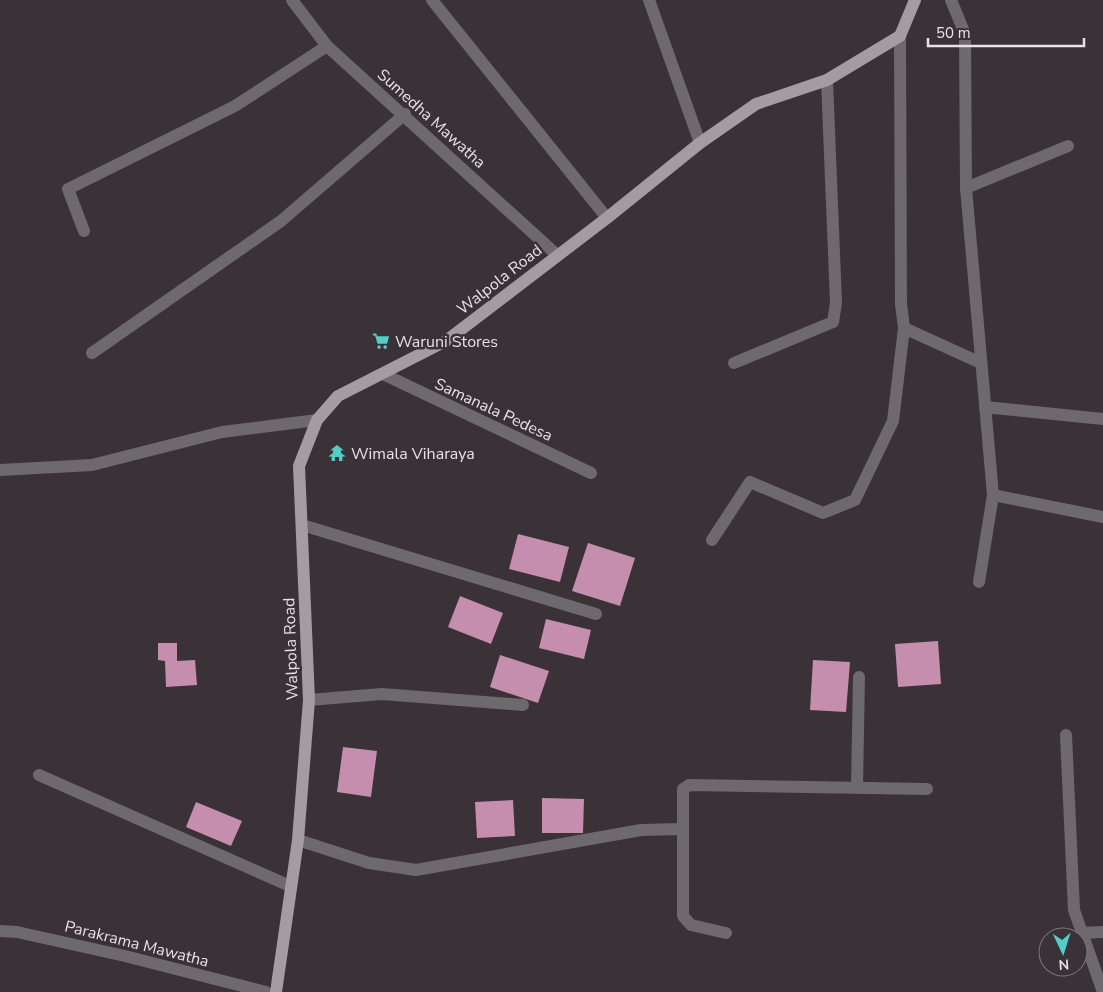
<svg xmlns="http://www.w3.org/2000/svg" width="1103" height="992" viewBox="0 0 1103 992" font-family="'Nunito Sans',sans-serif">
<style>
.building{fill:#c58eae}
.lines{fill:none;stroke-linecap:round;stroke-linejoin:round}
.street{stroke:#6d696c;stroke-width:12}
.primary{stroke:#a59ca1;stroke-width:12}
.labels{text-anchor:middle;stroke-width:5;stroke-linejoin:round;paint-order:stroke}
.street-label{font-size:16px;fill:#e7e2e5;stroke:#3a3237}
.poi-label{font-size:16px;fill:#e7e2e5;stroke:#3a3237;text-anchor:start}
</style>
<rect width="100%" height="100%" fill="#3a3237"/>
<g class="building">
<polygon points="518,534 569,547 560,582 509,569"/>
<polygon points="588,543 635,558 620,606 572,591"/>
<polygon points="460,596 503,613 491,644 448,627"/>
<polygon points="546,619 591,630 584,659 539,648"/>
<polygon points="938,641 941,684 898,687 895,644"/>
<polygon points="158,643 177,643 177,661 195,660 197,685 166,687 165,661 158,660"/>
<polygon points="500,655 549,671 538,703 490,687"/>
<polygon points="813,660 850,662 846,712 810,710"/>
<polygon points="343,747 377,751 371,797 337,792"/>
<polygon points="542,798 584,799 583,833 542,833"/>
<polygon points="513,800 515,836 477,838 475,802"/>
<polygon points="196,802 242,821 231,846 186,827"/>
</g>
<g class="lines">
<g class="street">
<polyline points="292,0 327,46 557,255"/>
<polyline points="432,0 607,218"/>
<polyline points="649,0 700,143"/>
<polyline points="951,0 965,34 966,188 993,495 979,582"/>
<polyline points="966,188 1068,146"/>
<polyline points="84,231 68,189 235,106 327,46"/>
<polyline points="904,328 981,363"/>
<polyline points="92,353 281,221 405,114"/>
<polyline points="734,363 833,322 836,303 827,80"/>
<polyline points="383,374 591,473"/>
<polyline points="985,407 1103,419"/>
<polyline points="0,470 92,465 222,432 317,420"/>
<polyline points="993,495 1103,517"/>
<polyline points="302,525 596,614"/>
<polyline points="712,540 750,482 823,513 855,500 893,421 904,328 901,304 900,36"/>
<polyline points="309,700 382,694 523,705"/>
<polyline points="1066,735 1074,910 1103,992"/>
<polyline points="39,775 290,886"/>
<polyline points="857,787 859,677"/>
<polyline points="298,840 369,863 416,870 641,830 681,829"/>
<polyline points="0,931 17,932 125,956 266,992"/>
<polyline points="726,933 691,925 683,916 683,789 689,785 927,789"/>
<polyline points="1081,933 1103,932"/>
</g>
<polyline class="primary" points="276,992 298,840 309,700 299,466 317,420 338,396 446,341 607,218 700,143 756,104 827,80 900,36 915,0"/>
</g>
<defs>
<g id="supermarket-bare" transform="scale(1.35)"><path d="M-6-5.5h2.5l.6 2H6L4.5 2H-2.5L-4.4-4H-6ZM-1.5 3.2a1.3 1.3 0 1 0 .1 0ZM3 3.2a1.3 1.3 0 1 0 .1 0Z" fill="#53cdca" stroke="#3a3237" stroke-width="2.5" paint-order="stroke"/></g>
<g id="temple-bare" transform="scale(1.35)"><path d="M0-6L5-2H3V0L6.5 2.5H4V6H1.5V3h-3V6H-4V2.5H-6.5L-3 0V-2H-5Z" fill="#53cdca" stroke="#3a3237" stroke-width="2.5" paint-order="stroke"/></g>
</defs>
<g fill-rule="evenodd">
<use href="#supermarket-bare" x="381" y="341"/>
<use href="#temple-bare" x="337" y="453"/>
</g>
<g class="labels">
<g class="street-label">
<text transform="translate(432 118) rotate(42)" y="6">Sumedha Mawatha</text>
<text transform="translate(499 279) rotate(-38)" y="6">Walpola Road</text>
<text transform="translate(494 409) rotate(25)" y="6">Samanala Pedesa</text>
<text transform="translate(290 649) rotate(-92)" y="6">Walpola Road</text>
<text transform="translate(137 943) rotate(14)" y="6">Parakrama Mawatha</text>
</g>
<g class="poi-label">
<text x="395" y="347">Waruni Stores</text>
<text x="351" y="459">Wimala Viharaya</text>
</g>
</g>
<g transform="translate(1063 952) rotate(176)"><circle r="24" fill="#3a3237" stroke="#7f787d"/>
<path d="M0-4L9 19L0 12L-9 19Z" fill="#53cdca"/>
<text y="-8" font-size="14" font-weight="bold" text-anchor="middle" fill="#e7e2e5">N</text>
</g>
<path d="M928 38v8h156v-8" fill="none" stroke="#e7e2e5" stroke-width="2.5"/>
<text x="936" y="38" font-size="15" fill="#e7e2e5" stroke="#3a3237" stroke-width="4" paint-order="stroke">50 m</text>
</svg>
